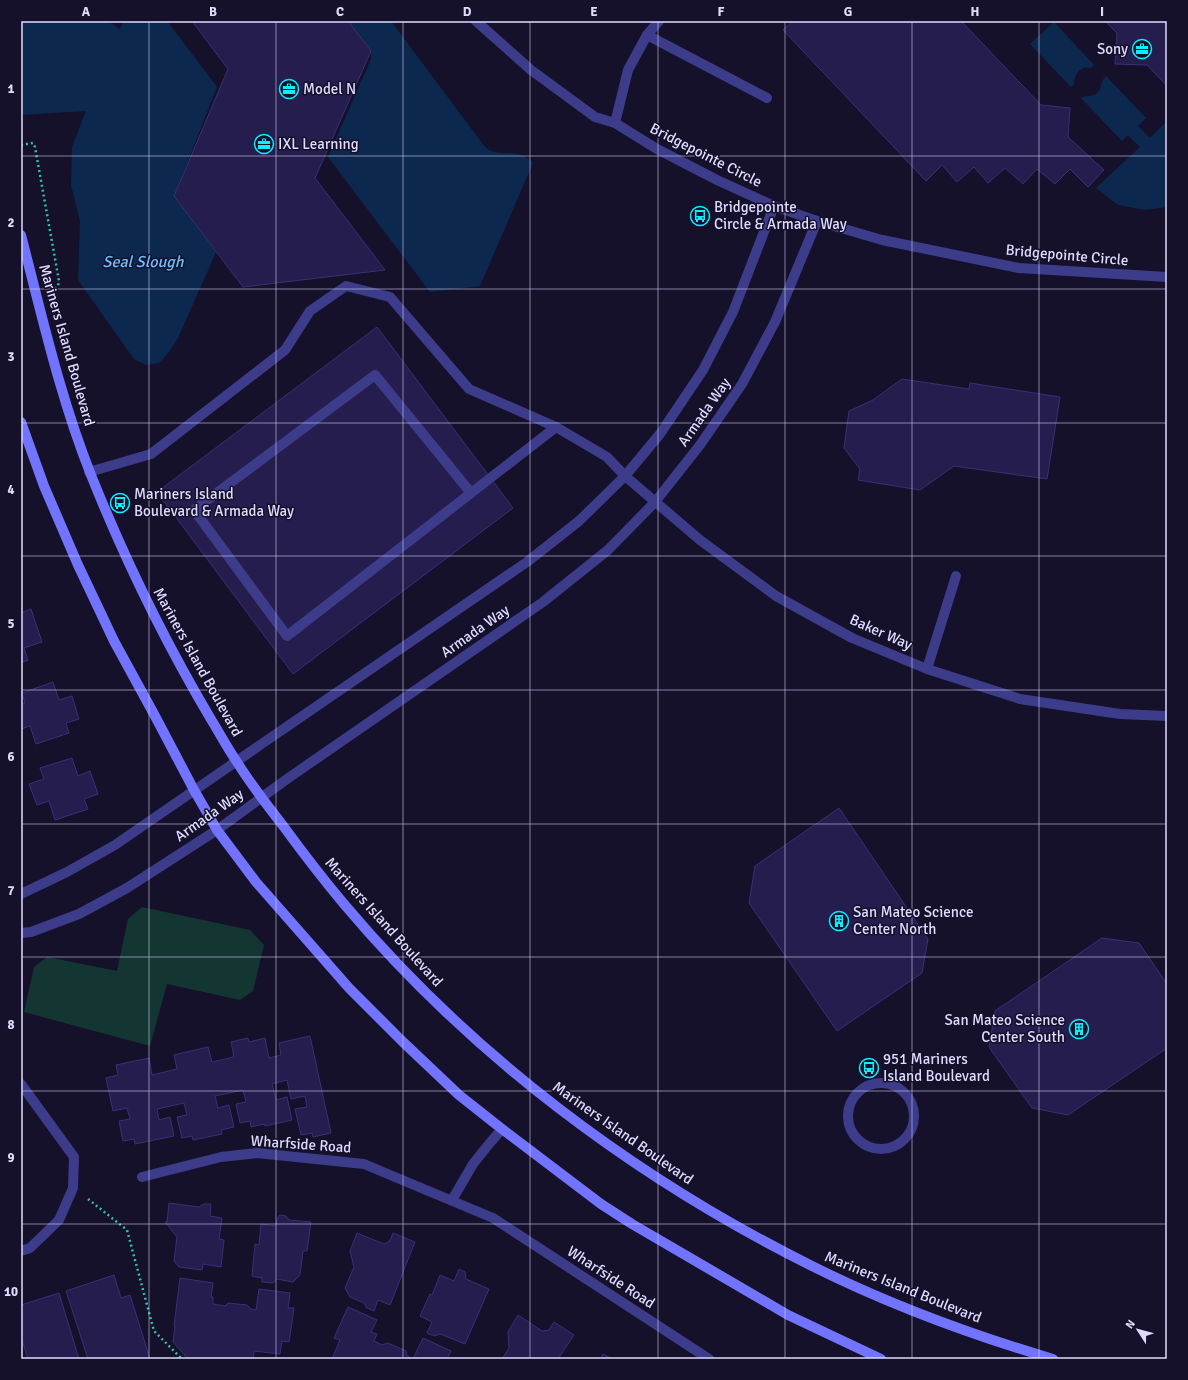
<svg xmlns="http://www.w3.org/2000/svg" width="1188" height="1380" viewBox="0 0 1188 1380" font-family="Signika,sans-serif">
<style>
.green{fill:#143633}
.water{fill:#0d284f}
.building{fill:#251d4d;stroke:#3b2f79}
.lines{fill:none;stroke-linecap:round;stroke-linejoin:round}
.path{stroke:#30beb0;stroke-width:2.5;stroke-dasharray:2 3;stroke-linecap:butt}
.service{stroke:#3c3c8a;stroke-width:10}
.minor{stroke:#3c3c8a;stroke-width:10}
.secondary{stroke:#7274ff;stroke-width:10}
.grid{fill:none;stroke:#dedbff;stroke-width:1;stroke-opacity:0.55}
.labels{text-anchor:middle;stroke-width:3;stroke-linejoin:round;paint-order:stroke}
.poi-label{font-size:15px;fill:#dedbff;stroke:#15112b;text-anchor:start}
.street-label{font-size:15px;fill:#dedbff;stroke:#15112b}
.water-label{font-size:16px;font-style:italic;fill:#69c0ff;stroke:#15112b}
.neatline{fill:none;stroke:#dedbff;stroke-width:1.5}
.grid-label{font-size:13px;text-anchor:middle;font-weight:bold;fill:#dedbff}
</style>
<rect width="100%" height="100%" fill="#15112b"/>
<polygon class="green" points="142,907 250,930 264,945 253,991 240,1000 167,984 150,1046 24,1012 34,967 47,957 117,971 128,919"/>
<g class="water">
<polygon points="21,21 108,21 120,29 124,21 167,21 217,87 174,196 216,252 178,338 169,352 159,363 146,365 134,359 78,280 80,221 71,185 72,147 86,111 21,115"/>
<path d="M348 21H391L485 147C496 157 509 150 522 155 527 157 530 160 533 163L480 286 430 292 328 157 371 59V51Z"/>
<path d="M1054 22 1094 65 1091 68C1081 65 1074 74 1074 84L1071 87 1030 44Z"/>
<path d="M1106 76 1146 118 1138 126 1150 138 1167 121V207L1145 210 1118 205 1096 188 1140 147 1128 135 1122 141 1081 98C1086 95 1092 97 1097 93 1103 88 1099 83 1106 76Z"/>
</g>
<g class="building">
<polygon points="192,21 348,21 371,51 315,178 385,270 243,287 174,196 228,69"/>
<polygon points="793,21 961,21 1041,105 1070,108 1068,137 1104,170 1088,187 1070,169 1055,184 1037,169 1023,184 1005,168 988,183 974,167 957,182 942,165 926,181 783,30"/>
<polygon points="1105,21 1167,21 1167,86 1147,65 1115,64 1117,33"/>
<polygon points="377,327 513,508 293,674 157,492"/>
<polygon points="902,379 969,389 970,383 1060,397 1047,479 954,466 920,490 858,480 860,469 844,448 849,411 873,400"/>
<polygon points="31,609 42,642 24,648 28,660 21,663 21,613"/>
<polygon points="53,682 59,700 72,696 79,719 66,723 69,733 36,744 30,726 21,729 21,705 25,703 22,693"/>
<polygon points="72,758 78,776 90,771 98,794 84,799 88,809 55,820 49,801 37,805 29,784 44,779 40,768"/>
<polygon points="839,808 928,939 922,973 837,1031 749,903 755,866"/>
<polygon points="1102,938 1139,943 1167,984 1167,1048 1068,1115 1032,1108 989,1047 995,1011"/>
<polygon points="310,1036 331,1133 313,1137 312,1133 301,1135 295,1109 307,1107 305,1096 291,1099 287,1080 272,1084 276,1100 287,1097 292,1120 265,1126 264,1124 251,1127 250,1121 240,1123 236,1104 246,1102 243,1090 215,1096 218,1108 229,1105 234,1127 221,1130 222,1134 193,1140 192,1136 182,1138 177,1117 187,1115 184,1103 157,1109 159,1120 170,1117 174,1136 135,1144 134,1139 123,1141 119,1121 130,1119 127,1108 113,1111 106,1078 118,1075 116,1065 149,1058 152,1075 177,1069 174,1055 208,1047 212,1062 234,1057 231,1042 248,1038 249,1042 265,1038 269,1058 281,1055 279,1043"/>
<polygon points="169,1203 199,1207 204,1204 211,1204 210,1216 222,1218 219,1239 224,1240 221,1267 203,1264 202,1270 179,1267 174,1261 177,1237 165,1222 167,1222"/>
<polygon points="280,1215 286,1216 289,1220 311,1222 307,1251 303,1251 300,1275 293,1282 277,1279 273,1283 262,1282 262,1278 252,1276 255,1244 259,1245 261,1224 276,1226 277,1219"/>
<polygon points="357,1233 384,1244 390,1241 393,1233 415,1242 390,1305 378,1300 374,1311 367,1308 364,1303 350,1297 345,1288 354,1267 350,1251"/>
<polygon points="459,1269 465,1272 466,1279 489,1289 465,1344 440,1334 434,1336 427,1333 432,1322 420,1316 430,1294 432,1295 440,1275 454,1281"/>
<polygon points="114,1275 121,1298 130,1295 150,1359 88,1359 66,1291"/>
<polygon points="180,1278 213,1283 211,1297 213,1297 213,1304 225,1306 228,1303 247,1305 251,1309 256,1310 259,1289 290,1293 288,1308 294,1308 289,1342 282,1341 280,1354 254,1351 253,1359 188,1359 173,1342 175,1326 174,1326"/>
<polygon points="59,1293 79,1359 28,1359 21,1337 21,1305"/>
<polygon points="348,1307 377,1320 371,1332 377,1334 374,1341 382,1345 388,1343 406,1351 407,1356 413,1359 423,1338 451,1351 447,1359 332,1359 340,1340 334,1338"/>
<polygon points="518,1315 542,1331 549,1330 554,1322 574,1335 558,1359 502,1359 509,1348 508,1332"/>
<polygon points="603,1354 612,1359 600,1359"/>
</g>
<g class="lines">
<g class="path">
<polyline points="21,145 33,143 35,147 59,281 58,286 55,289"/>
<polyline points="88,1199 127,1230 154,1331 182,1359"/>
</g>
<g class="service">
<polyline points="647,35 767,98"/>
<polyline points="615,123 628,70 647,35 659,21"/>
<polyline points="89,472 151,454 285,350 310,311 346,286 390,297 469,389 556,427 607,457 625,476"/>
<polyline points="471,493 375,375 194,510 287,636 556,427"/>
<polyline points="927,669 956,576"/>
<circle cx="881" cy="1116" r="33"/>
</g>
<g class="minor">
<polyline points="476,21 531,70 595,117 615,123 657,149 717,180 774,206 817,221 882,240 1019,268 1167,277"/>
<polyline points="625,476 700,540 776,596 852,638 927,669 1020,699 1120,714 1167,716"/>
<polyline points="21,894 67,872 115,845 263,743 527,562 579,521 625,476 660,434 703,370 733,312 774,206"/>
<polyline points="21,933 31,932 79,914 127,888 217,830 287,779 543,602 608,550 655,502 700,445 742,384 775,322 817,221"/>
<polyline points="21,1084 74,1157 73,1188 59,1220 30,1248 21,1251"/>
<polyline points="142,1177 221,1157 257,1153 364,1164 493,1218 709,1359"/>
<polyline points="452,1200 473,1164 489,1144 502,1129"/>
</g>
<g class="secondary">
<path d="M21 235C42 316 60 397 91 475 125 560 165 642 212 721 220 734 228 749 237 762 251 785 268 806 284 827 303 853 323 879 344 904 471 1055 635 1178 812 1266 888 1304 972 1335 1053 1359"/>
<polyline points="21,422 44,486 78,565 114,641 155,716 194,790 217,830 256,882 349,988 403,1042 459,1095 502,1129 601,1204 632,1224 788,1315 881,1359"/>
</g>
</g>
<path class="grid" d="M149 21V1359M276 21V1359M403 21V1359M530 21V1359M658 21V1359M785 21V1359M912 21V1359M1039 21V1359M21 156H1167M21 289H1167M21 423H1167M21 556H1167M21 690H1167M21 824H1167M21 957H1167M21 1091H1167M21 1224H1167"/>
<defs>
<g id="office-ring" transform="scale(1)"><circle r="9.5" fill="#15112b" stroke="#07f0ff" stroke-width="1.5"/><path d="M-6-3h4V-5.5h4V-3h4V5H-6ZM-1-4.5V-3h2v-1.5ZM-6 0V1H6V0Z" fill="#07f0ff"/></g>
<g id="bus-ring" transform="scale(1)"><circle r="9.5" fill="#15112b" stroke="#07f0ff" stroke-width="1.5"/><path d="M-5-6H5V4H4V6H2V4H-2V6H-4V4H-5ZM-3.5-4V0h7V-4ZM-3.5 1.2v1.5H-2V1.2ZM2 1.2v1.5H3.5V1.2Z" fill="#07f0ff"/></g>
<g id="building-ring" transform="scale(1)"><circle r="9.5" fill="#15112b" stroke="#07f0ff" stroke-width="1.5"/><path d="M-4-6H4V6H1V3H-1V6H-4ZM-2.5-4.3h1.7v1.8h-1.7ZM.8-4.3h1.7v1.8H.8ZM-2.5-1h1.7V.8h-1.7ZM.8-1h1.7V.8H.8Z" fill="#07f0ff"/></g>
</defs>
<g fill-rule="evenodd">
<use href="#office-ring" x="1142" y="49"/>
<use href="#office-ring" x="289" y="89"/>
<use href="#office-ring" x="264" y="144"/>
<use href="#bus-ring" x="700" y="216"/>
<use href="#bus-ring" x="120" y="503"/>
<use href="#building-ring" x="839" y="921"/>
<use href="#building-ring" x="1079" y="1029"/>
<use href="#bus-ring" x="869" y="1068"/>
</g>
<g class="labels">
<g class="poi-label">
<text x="1128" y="54" text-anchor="end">Sony</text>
<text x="303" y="94">Model N</text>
<text x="278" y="149">IXL Learning</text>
<text x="714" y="212">Bridgepointe<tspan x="714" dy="17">Circle &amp; Armada Way</tspan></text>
<text x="134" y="499">Mariners Island<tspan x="134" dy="17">Boulevard &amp; Armada Way</tspan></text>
<text x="853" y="917">San Mateo Science<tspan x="853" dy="17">Center North</tspan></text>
<text x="1065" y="1025" text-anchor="end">San Mateo Science<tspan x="1065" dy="17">Center South</tspan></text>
<text x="883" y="1064">951 Mariners<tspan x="883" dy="17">Island Boulevard</tspan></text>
</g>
<g class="street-label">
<text transform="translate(706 155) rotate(27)" y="5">Bridgepointe Circle</text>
<text transform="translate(1067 255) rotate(5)" y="5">Bridgepointe Circle</text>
<text transform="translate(67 345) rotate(74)" y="5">Mariners Island Boulevard</text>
<text transform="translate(704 412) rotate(-55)" y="5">Armada Way</text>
<text transform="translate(475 631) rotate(-35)" y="5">Armada Way</text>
<text transform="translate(881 632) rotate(24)" y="5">Baker Way</text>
<text transform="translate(198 662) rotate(61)" y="5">Mariners Island Boulevard</text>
<text transform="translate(209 815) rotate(-35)" y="5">Armada Way</text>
<text transform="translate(384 922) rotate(48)" y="5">Mariners Island Boulevard</text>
<text transform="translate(623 1133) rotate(35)" y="5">Mariners Island Boulevard</text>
<text transform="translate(301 1144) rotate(4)" y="5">Wharfside Road</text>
<text transform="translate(611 1277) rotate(33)" y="5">Wharfside Road</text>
<text transform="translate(903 1287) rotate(22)" y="5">Mariners Island Boulevard</text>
</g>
<g class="water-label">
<text x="143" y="267">Seal Slough</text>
</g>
</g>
<rect width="1188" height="1380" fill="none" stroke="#15112b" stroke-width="44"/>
<g transform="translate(1138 1330) rotate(306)" stroke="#15112b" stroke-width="3" paint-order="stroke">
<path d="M0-3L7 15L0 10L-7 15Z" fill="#dedbff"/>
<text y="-6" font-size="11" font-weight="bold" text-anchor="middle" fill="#dedbff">N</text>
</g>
<rect x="22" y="22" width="1144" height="1336" class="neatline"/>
<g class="grid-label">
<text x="86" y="16">A</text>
<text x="213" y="16">B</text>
<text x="340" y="16">C</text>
<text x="467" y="16">D</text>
<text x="594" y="16">E</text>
<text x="721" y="16">F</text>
<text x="848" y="16">G</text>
<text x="975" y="16">H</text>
<text x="1102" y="16">I</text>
<text x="11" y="93">1</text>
<text x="11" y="227">2</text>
<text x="11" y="361">3</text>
<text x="11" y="494">4</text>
<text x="11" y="628">5</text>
<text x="11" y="761">6</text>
<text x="11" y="895">7</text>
<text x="11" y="1029">8</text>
<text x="11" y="1162">9</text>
<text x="11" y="1296">10</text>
</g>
</svg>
